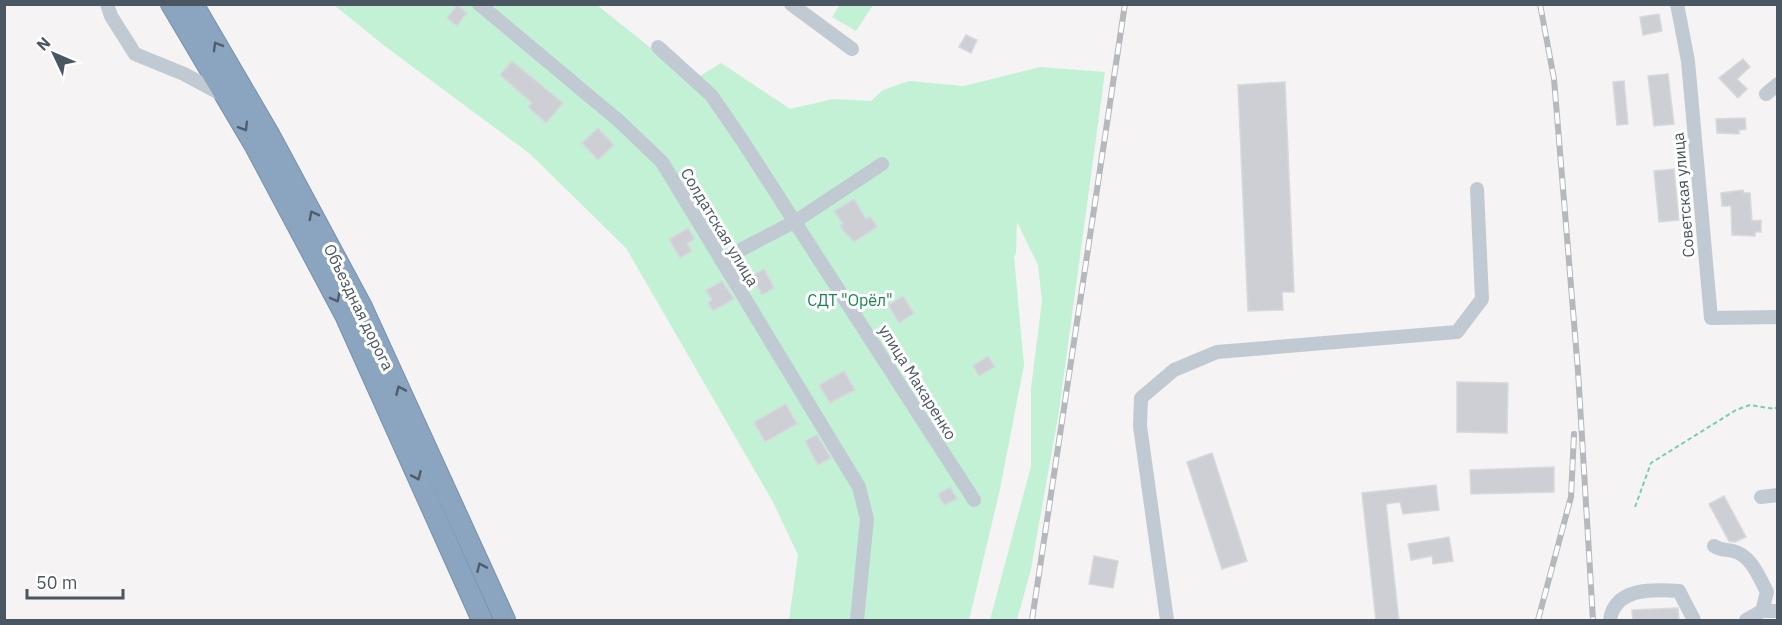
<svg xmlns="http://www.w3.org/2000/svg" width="1782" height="625" viewBox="0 0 1782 625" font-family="'IBM Plex Sans',sans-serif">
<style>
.green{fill:#c3f1d5}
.building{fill:#cdcfd5;stroke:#d7d9de;stroke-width:1.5}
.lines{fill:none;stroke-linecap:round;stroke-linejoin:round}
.highway-casing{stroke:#7690ad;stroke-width:22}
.path{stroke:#7ad0a6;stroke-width:2;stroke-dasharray:4.5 3;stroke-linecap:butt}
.minor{stroke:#c1cad2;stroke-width:14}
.highway{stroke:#8ba5c1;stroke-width:20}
.rail-casing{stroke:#b5b8bd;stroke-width:6}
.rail{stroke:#fff;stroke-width:4;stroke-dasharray:11;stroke-linecap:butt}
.oneway{stroke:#505e6b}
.labels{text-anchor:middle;stroke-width:6;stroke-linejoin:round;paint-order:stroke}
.street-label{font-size:16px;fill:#4a5661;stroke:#fff}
.park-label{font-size:16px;fill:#17864f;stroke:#fff}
</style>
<rect width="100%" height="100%" fill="#f5f3f3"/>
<g class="green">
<polygon points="334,5 597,5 692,81 721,63 790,109 833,99 871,101 883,90 909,81 964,86 1040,67 1105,72 1059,411 1031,569 1017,620 990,620 1031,466 1031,388 1042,301 1038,265 1017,222 1016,253 1014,257 1024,365 1000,489 969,620 789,620 798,555 773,502 626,248 529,153 386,47"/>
<polygon points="840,5 840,4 873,5 856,31 832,17"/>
</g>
<g class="building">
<polygon points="457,5 467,13 457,26 447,18"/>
<polygon points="1659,14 1662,31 1643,35 1640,17"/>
<polygon points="966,35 977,40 971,53 959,47"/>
<polygon points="1743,59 1750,67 1737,79 1747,89 1738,98 1719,78"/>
<polygon points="512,61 563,103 546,123 528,107 532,103 500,75"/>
<polygon points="1668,74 1674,124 1654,126 1648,76"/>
<polygon points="1624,81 1628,124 1617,125 1613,82"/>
<polygon points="1285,82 1294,292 1282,292 1283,310 1248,311 1238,85"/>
<polygon points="1745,118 1746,129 1739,130 1739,134 1717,133 1716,119"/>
<polygon points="598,128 614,145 598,160 582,143"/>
<polygon points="1674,169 1679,220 1659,222 1654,171"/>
<polygon points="1743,190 1744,193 1750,193 1752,221 1761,220 1761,232 1755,232 1755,236 1732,235 1731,206 1722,206 1721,193"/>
<polygon points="854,199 866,219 870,216 877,227 854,242 842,229 840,225 843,224 834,211"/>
<polygon points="688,228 695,239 687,243 692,251 680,258 669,239"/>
<polygon points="764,269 774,288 762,295 752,276"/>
<polygon points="722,281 734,299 713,311 708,302 712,300 706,290"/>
<polygon points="903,296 914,313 899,323 888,305"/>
<polygon points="988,356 995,367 979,376 973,366"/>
<polygon points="844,371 855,390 830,403 819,385"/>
<polygon points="1457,382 1508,383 1507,433 1457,432"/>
<polygon points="786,404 797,424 765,442 754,422"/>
<polygon points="817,435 831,458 818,465 805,441"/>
<polygon points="1212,453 1247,561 1222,569 1187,462"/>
<polygon points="1554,467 1554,492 1471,494 1470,470"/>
<polygon points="1436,485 1439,510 1403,514 1400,502 1386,504 1399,621 1376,621 1362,493"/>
<polygon points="950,487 957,499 944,505 938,494"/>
<polygon points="1724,496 1746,537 1735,542 1729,541 1709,504"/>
<polygon points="1449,537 1453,561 1433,564 1432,556 1411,560 1408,544"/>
<polygon points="1094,556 1118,561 1113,588 1089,584"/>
<polygon points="1678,608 1679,621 1633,621 1632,610"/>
</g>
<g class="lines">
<g class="highway-casing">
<g id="highway">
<polyline points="171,4 255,146 345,315 482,620"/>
<polyline points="193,4 269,134 362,307 505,620"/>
</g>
</g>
<polyline class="path" points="1635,507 1651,463 1736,410 1750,405 1775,409 1778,406"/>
<g class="minor">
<polyline points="107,4 111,16 135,54 184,74 225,96"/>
<polyline points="479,4 619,121 662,162 859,487 867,519 857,620"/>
<polyline points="791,4 852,49"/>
<polyline points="1677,4 1688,61 1711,318 1778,317"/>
<polyline points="658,47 711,95 742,140 974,500"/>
<polyline points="1766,94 1778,84"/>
<polyline points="721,260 796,221 882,164"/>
<polyline points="1761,497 1778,495"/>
<path d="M1714 546C1722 551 1725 549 1733 551 1751 555 1759 577 1767 592L1762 611 1746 620"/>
<polyline points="1762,611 1778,611"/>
<polyline points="1167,620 1140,426 1141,398 1174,370 1217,352 1457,332 1482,299 1477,189"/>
<path d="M1610 620C1615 587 1654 589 1679 591L1694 620"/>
</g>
<use href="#highway" class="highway"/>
<g class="rail-casing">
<g id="rail">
<polyline points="1540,4 1554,79 1578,371 1593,620"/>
<polyline points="1032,620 1125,4"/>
<polyline points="1538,620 1571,497 1574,434"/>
</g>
</g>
<use href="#rail" class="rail"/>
</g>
<defs><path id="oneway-chevron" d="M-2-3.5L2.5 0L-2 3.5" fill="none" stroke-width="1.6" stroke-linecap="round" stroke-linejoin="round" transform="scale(1.5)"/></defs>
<g class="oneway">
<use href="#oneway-chevron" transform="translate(217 46) rotate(-120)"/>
<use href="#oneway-chevron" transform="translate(244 127) rotate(59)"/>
<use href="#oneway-chevron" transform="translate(313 215) rotate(-118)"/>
<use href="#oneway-chevron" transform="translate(336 298) rotate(62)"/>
<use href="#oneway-chevron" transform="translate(400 390) rotate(-114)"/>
<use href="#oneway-chevron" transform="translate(417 476) rotate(66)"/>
<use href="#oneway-chevron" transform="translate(481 567) rotate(-114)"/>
</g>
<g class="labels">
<g class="street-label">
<text transform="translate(1683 195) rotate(-95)" y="6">Советская улица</text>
<text transform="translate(720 227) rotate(59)" y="6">Солдатская улица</text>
<text transform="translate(359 307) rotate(64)" y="6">Объездная дорога</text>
<text transform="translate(918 382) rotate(58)" y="6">улица Макаренко</text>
</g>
<g class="park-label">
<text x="850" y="306">СДТ "Орёл"</text>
</g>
</g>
<rect width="1782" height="625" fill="none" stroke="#4a5661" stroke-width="12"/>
<g transform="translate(54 54) rotate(314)" stroke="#ffffff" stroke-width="4.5" paint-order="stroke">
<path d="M0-4.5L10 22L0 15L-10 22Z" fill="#4a5661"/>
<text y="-9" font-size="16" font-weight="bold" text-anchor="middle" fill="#4a5661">N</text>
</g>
<path d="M27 589v9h96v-9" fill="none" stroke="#4a5661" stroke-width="3"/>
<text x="36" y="589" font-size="18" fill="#4a5661" stroke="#ffffff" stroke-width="4.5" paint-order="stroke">50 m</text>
</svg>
